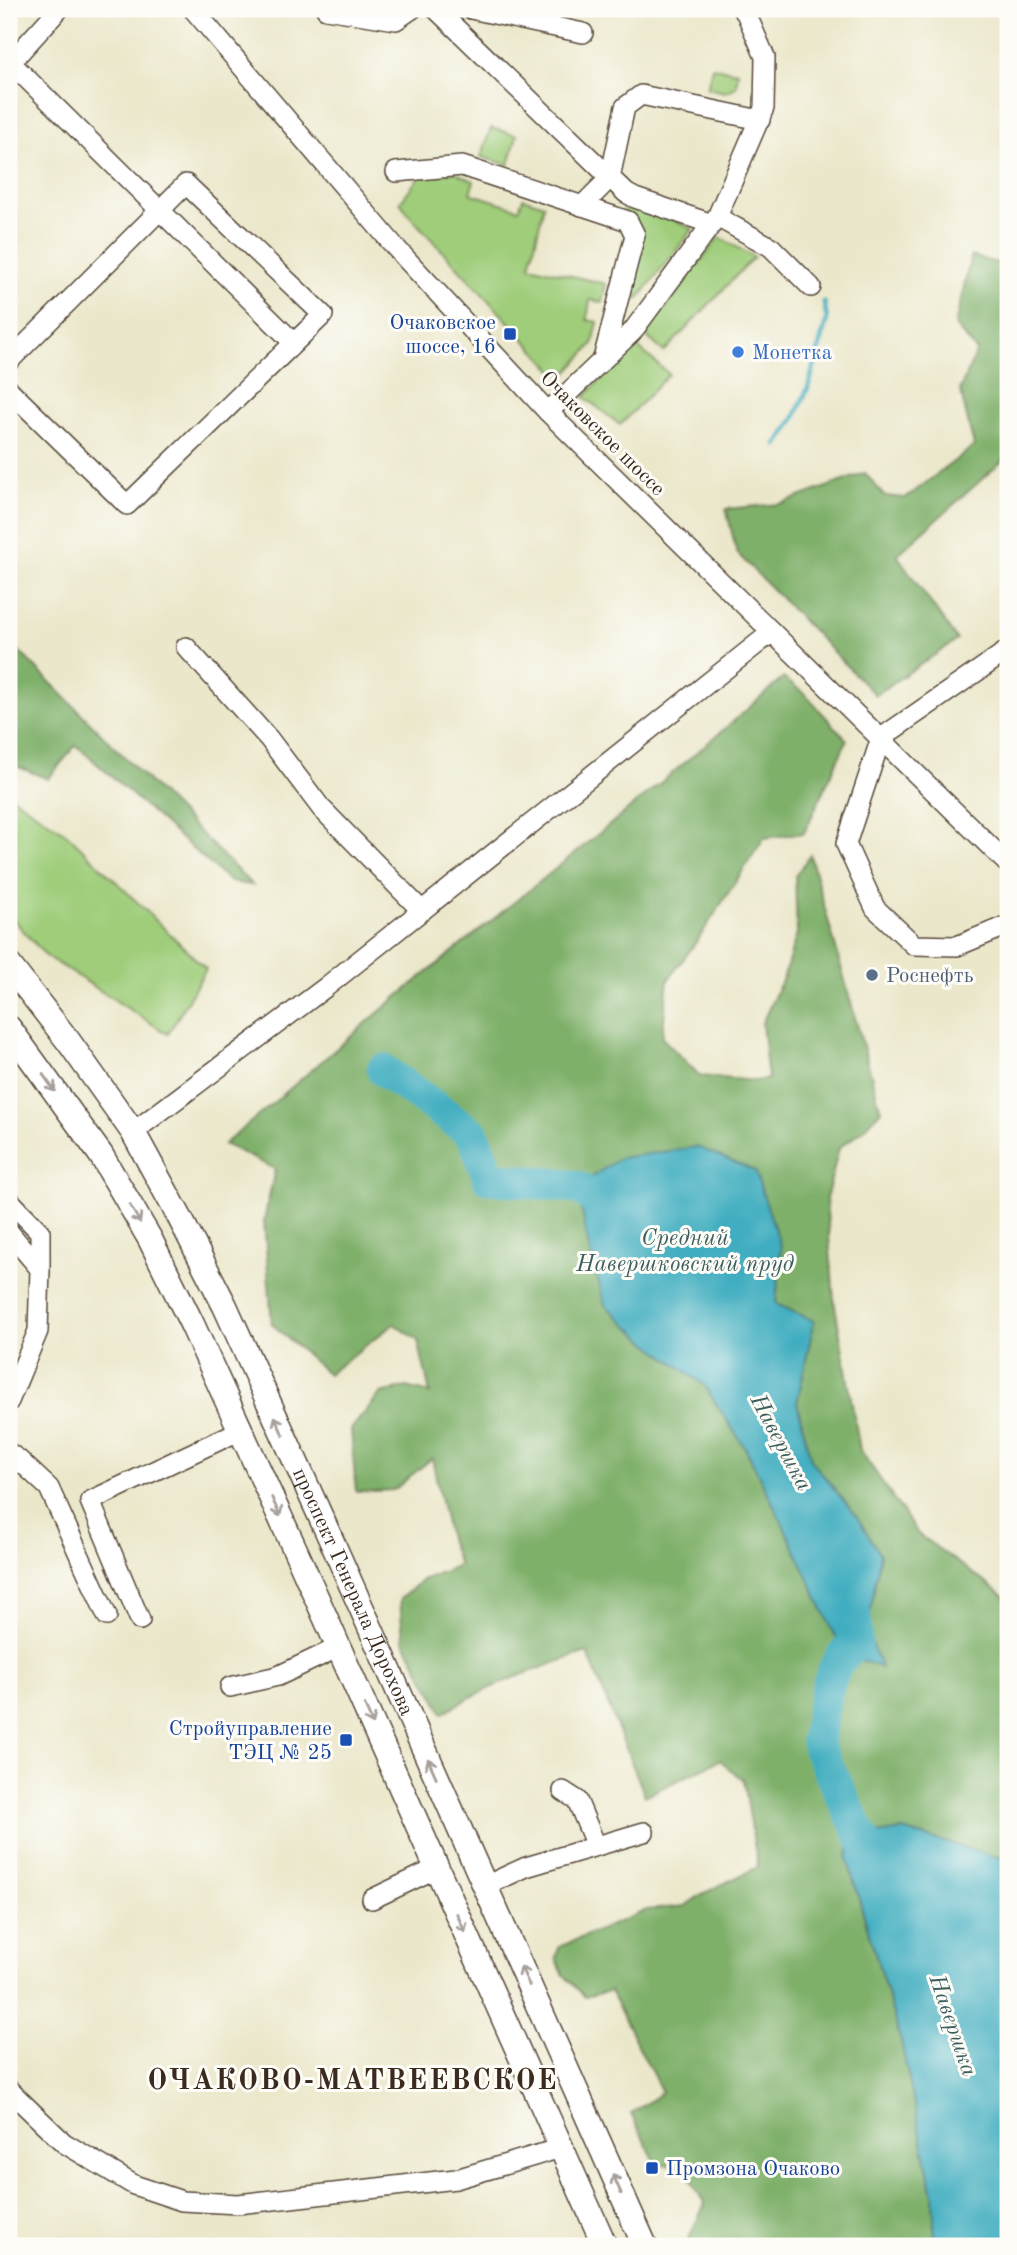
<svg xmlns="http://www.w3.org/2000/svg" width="1017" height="2255" viewBox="0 0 1017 2255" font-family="'Old Standard TT',serif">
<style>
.green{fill:#9fcd7a;stroke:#6d7c4c;stroke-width:2}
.forest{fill:#7fb06a;stroke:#5d6d44;stroke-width:2;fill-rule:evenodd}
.water{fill:#41adc0;stroke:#3e6c6f;stroke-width:2}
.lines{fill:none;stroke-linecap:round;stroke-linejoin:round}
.stream{stroke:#41adc0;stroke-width:5}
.river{stroke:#41adc0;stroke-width:33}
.minor-casing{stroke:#554638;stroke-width:22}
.major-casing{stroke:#554638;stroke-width:27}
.minor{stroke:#fff;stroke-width:19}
.major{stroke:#fff;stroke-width:24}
.oneway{stroke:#a79f9a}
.transit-dot{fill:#1a4fb4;stroke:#fdfcf7;stroke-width:2.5}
.shop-dot{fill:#3f7fe0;stroke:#fdfcf7;stroke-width:2.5}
.service-dot{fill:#5c6f8a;stroke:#fdfcf7;stroke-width:2.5}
.labels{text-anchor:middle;stroke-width:6;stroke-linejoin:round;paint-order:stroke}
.transit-label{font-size:21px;fill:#164399;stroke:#fdfcf7;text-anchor:end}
.shop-label{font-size:21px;fill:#366cbe;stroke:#fdfcf7;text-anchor:start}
.street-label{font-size:21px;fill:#3b2a1e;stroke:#fdfcf7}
.service-label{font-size:21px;fill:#4e5e75;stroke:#fdfcf7;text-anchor:start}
.water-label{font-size:23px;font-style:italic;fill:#3d5e5f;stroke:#fdfcf7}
.district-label{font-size:28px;font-weight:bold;letter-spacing:2px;fill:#3b2a1e;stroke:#fdfcf7}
</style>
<rect width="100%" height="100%" fill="#fdfcf7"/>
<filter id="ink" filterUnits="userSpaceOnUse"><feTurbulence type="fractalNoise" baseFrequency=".0143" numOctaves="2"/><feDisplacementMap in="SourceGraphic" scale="14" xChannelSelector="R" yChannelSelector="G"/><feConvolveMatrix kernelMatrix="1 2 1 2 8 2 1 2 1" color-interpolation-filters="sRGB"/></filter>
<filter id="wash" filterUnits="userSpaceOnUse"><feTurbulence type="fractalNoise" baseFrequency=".00686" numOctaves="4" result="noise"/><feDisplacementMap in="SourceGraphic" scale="28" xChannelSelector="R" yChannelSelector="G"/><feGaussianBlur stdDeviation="1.57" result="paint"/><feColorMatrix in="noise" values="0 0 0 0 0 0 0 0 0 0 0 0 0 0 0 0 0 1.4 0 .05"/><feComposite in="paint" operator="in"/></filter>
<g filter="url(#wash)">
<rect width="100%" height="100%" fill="#ebe7ca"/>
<g class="green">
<polygon points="712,67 738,72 736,87 725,92 707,88"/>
<polygon points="491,128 517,135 509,165 481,157"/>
<polygon points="455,172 474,181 470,193 519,209 523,198 544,205 530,266 606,284 602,302 590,300 587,320 598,322 593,344 566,374 554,371 410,216 400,202 420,176"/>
<polygon points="620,202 676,221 693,229 638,299 628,300 626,294 625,211"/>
<polygon points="719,237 754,257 664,352 645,335"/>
<polygon points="634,344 669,374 620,425 584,397"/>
<polygon points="9,795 67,834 206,969 168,1034 46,956 9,915"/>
</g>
<g class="forest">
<polygon points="971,256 1001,264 1008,306 1008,456 897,555 957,640 875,695 737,553 726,509 780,504 865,473 884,496 906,498 974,446 960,389 977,351 955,326"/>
<polygon points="9,641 252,885 230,882 76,745 48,779 9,763"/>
<path d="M783 678 803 692 847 740 804 833 764 838 699 938 668 980 662 1038 700 1076 756 1081 768 1079 762 1023 784 976 797 933 795 876 810 855 881 1111 863 1130 839 1148 826 1199 834 1300 860 1450 918 1534 1008 1599V1860L902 1830 853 1838 847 1858 901 2041 933 2194 935 2246H688L687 2242 705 2204 683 2167 656 2163 631 2114 662 2092 610 1991 585 1997 563 1974 556 1958 559 1947 647 1910 685 1906 702 1894 758 1867 744 1781 720 1760 645 1796 587 1652C537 1669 487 1685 443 1713L403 1639 400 1599 422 1580 459 1565 449 1539 432 1458 394 1490 356 1492 351 1429 381 1393 407 1387 430 1393 418 1340 394 1324 328 1374 272 1324 264 1221 275 1169 224 1144C285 1095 342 1042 402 993 530 889 660 787 783 678ZM781 1247 776 1304 814 1321 797 1403 811 1460 857 1517 880 1554 867 1631 881 1667 791 1541 747 1451 704 1385 649 1344 605 1305Z"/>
</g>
<g class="water">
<polygon points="697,1147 755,1171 781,1247 776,1304 814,1321 797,1403 811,1460 857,1517 880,1554 867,1631 881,1668 843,1653 791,1541 747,1451 704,1385 649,1344 605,1305 589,1248 577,1187 620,1158"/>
<polygon points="902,1830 1008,1860 1008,2246 935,2246 933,2194 901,2041 847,1858 853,1838"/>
</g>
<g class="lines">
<polyline class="stream" points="777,445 794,419 808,388 827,319 824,302"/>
<g class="river">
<polyline points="383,1070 473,1134 489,1178 577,1187 614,1211"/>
<path d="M855 1615 856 1644C825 1665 824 1707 817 1741L819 1749 862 1837 884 1877"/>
</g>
</g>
</g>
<g filter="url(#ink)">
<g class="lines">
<g class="minor-casing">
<g id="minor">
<polyline points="193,9 396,248 548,412 1008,864"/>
<polyline points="326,9 396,20 412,9"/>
<polyline points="436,9 626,193 635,198 712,224"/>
<polyline points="471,9 583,33"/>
<polyline points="9,64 59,9"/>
<polyline points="396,172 462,166 628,221 635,235 603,359"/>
<polyline points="582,206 610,178 625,107 641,95 760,120"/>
<polyline points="717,217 771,247 811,287"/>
<polyline points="9,361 186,184 323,315 294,343"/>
<polyline points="9,390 127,505 294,343 10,62"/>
<polyline points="548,412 632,332 717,217 764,108 765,57 746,13 742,9"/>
<polyline points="186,647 269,739 321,808 422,911"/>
<polyline points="881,738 846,844 875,908 914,945 957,946 1008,925"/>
<polyline points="881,738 1008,650"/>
<polyline points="133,1132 326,987 772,632"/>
<polyline points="9,1200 40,1232 40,1269"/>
<polyline points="9,1232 40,1269 38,1331 9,1401"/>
<polyline points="9,1453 19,1460 49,1488 107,1616"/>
<polyline points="140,1620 90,1501 241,1430"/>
<polyline points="230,1687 278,1676 339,1647"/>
<polyline points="563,1791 577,1800 596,1846"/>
<polyline points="485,1886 526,1867 644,1832"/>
<polyline points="372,1899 437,1868"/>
<polyline points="9,2090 64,2143 134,2185 182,2201 238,2204 456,2179 561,2148"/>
</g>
</g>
<g class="major-casing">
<g id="major">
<path id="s1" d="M9 965 69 1042 133 1132 180 1218 225 1306 333 1544 645 2246"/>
<polyline points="9,1028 101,1155 150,1239 192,1324 298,1556 605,2246"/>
</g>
</g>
<use href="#minor" class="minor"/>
<use href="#major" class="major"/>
</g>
<defs><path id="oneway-shaft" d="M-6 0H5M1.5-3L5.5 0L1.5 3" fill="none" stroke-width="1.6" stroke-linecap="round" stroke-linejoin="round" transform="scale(1.75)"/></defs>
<g class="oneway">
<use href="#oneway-shaft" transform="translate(49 1083) rotate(55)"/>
<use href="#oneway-shaft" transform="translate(135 1214) rotate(60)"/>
<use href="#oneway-shaft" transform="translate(279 1426) rotate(-114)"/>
<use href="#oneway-shaft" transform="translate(276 1507) rotate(66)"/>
<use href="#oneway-shaft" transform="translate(369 1715) rotate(66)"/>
<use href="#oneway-shaft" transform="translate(432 1768) rotate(-114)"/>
<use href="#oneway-shaft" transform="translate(461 1923) rotate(66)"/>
<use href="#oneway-shaft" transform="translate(525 1976) rotate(-114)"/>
<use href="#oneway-shaft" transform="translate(617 2184) rotate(-114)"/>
</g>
</g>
<g class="transit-dot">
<rect x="503" y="327" width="14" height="14" rx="3.5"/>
<rect x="339" y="1733" width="14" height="14" rx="3.5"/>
<rect x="645" y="2161" width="14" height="14" rx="3.5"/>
</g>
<circle class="shop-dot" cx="738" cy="352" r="7"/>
<circle class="service-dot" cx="872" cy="975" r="7"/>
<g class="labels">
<g class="transit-label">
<text x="496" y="329">Очаковское<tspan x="496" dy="24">шоссе, 16</tspan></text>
<text x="332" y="1735">Стройуправление<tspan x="332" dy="24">ТЭЦ № 25</tspan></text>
<text x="666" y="2175" text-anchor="start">Промзона Очаково</text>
</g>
<g class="shop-label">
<text x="752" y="359">Монетка</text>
</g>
<g class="street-label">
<text transform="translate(603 433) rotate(45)" y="7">Очаковское шоссе</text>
<text dy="7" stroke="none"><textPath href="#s1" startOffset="718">проспект Генерала Дорохова</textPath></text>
</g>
<g class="service-label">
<text x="886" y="982">Роснефть</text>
</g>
<g class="water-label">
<text x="685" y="1245">Средний<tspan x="685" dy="26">Навершковский пруд</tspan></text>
<text transform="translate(782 1442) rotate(62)" y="8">Навершка</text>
<text transform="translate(954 2025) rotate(71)" y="8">Навершка</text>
</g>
<g class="district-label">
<text x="353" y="2089">ОЧАКОВО-МАТВЕЕВСКОЕ</text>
</g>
</g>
<rect width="1017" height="2255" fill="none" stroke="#fdfcf7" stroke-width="35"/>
</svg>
